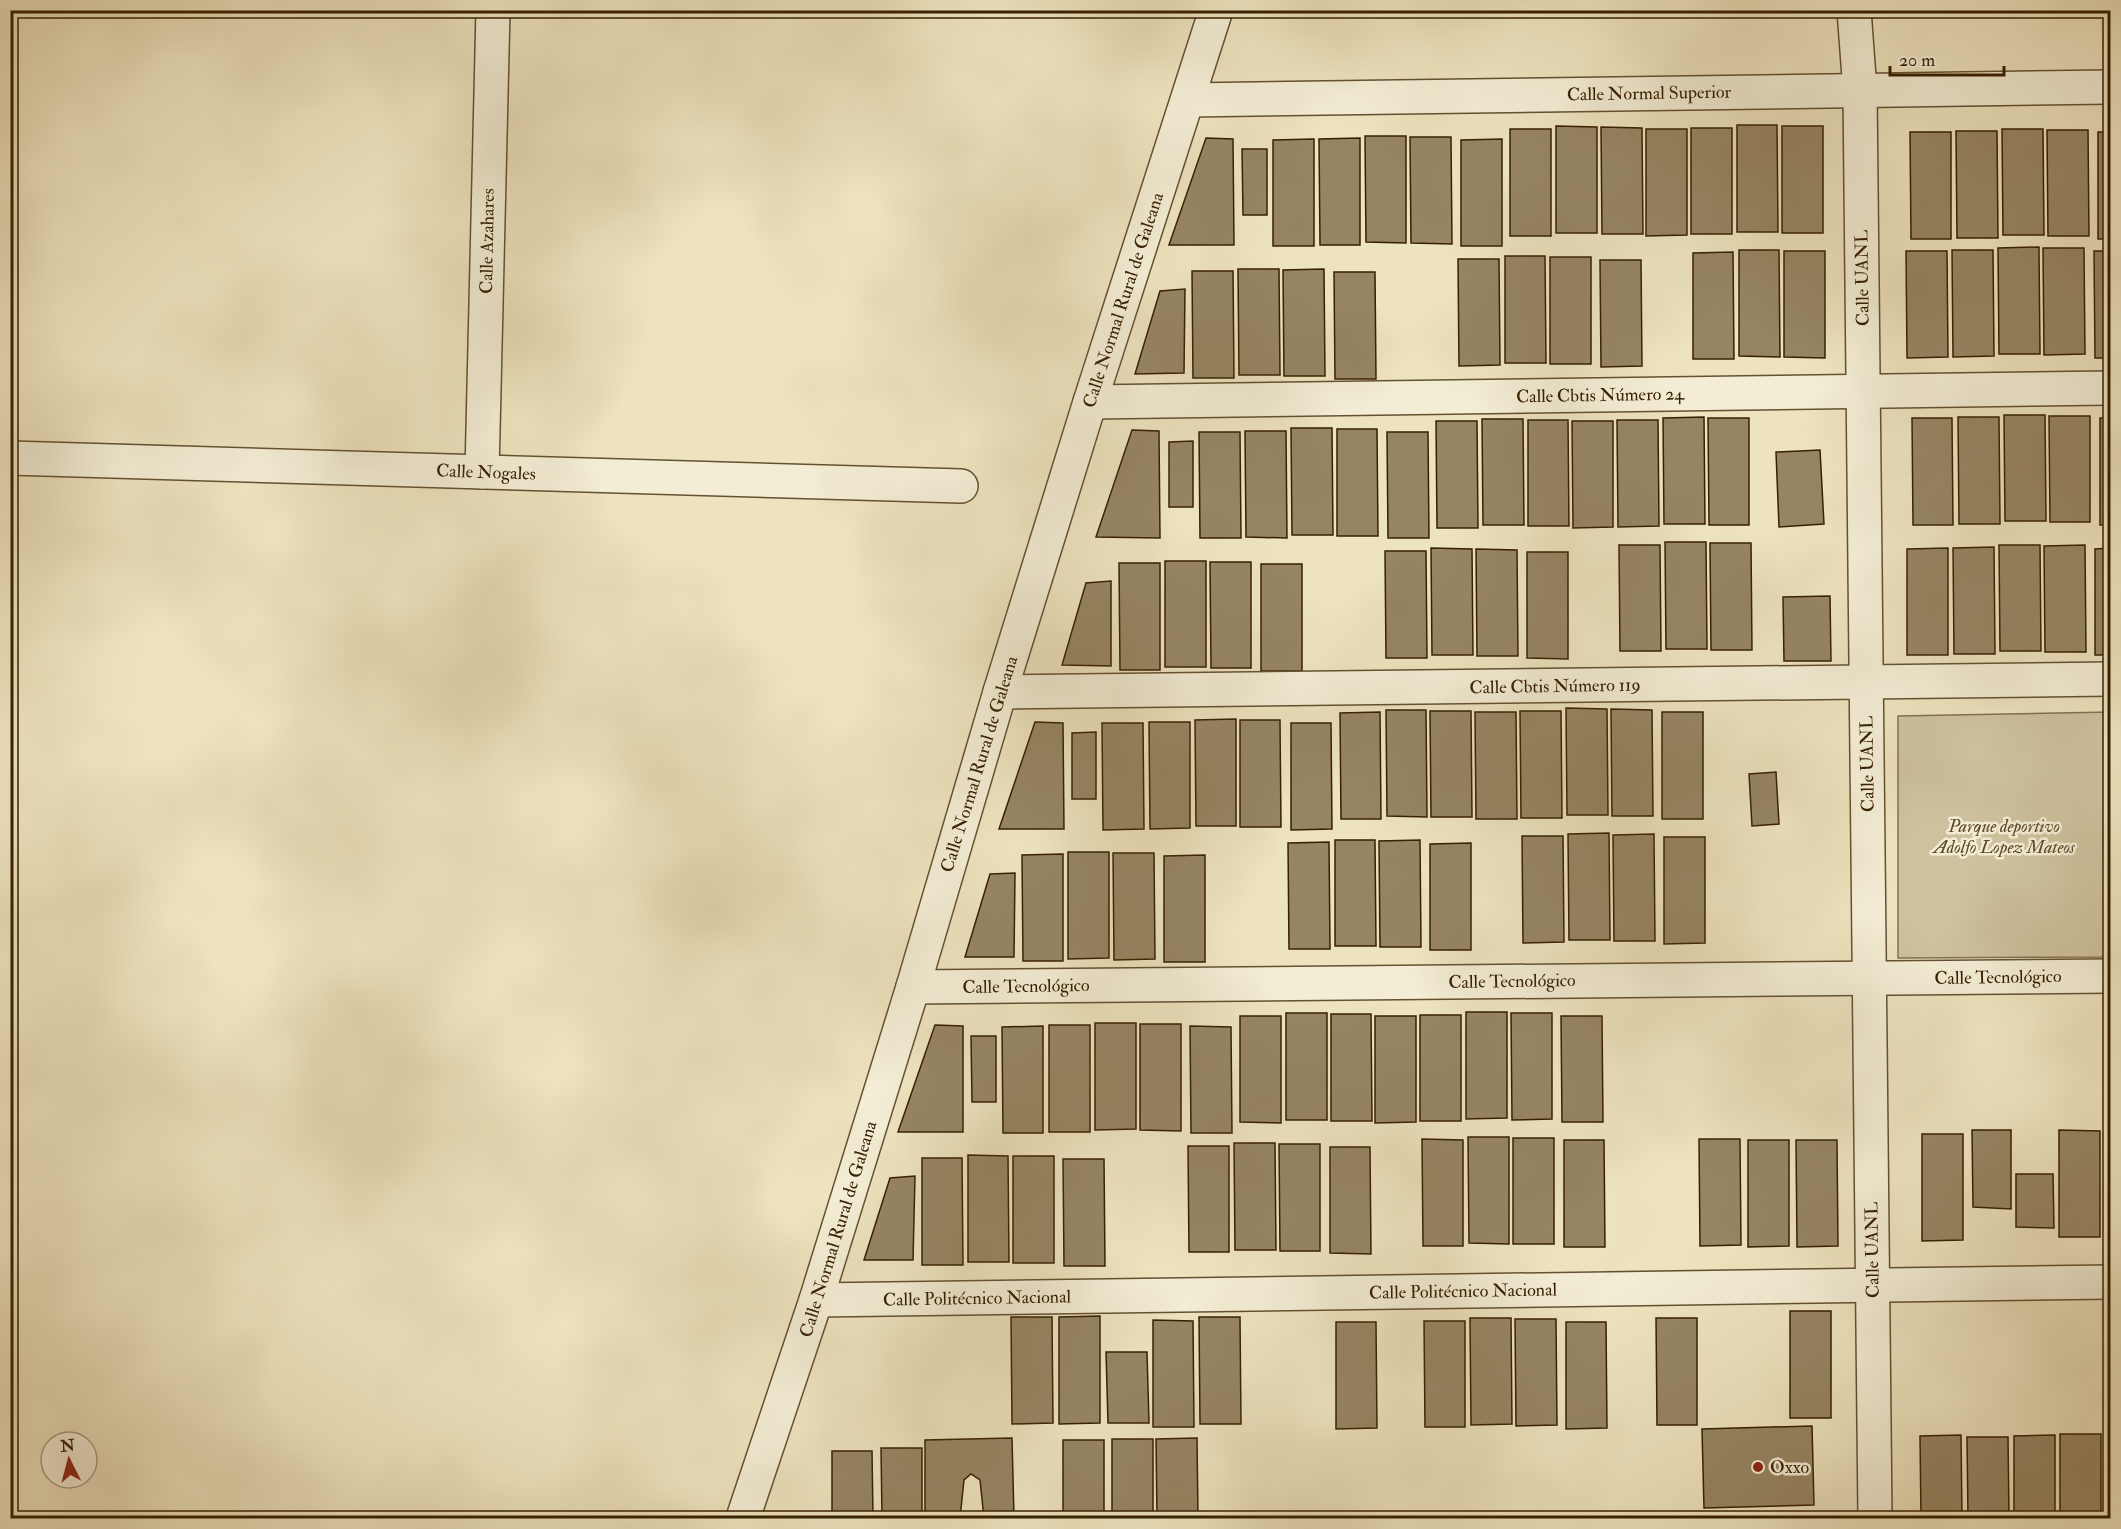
<svg xmlns="http://www.w3.org/2000/svg" width="2121" height="1529" viewBox="0 0 2121 1529" font-family="'IM FELL Double Pica',serif">
<style>
.green{fill:#cec29e;stroke:#82714f;stroke-width:1.5}
.building{fill:#968563;stroke:#372000;stroke-width:1.5}
.lines{fill:none;stroke-linecap:round;stroke-linejoin:round}
.minor-casing{stroke:#645130;stroke-width:36}
.minor{stroke:#f3edd5;stroke-width:33}
.poi-dot{fill:#8f2418;stroke:#f3edd5;stroke-width:2}
.labels{text-anchor:middle;stroke-width:5;stroke-linejoin:round;paint-order:stroke}
.street-label{font-size:18px;fill:#372000;stroke:#f3edd5}
.park-label{font-size:18px;font-style:italic;fill:#5d4828;stroke:#f3edd5}
.poi-label{font-size:18px;fill:#372000;stroke:#f3edd5;text-anchor:start}
</style>
<rect width="100%" height="100%" fill="#ede3be"/>
<filter id="stains"><feTurbulence type="fractalNoise" baseFrequency=".00333" numOctaves="4"/><feColorMatrix values="0 0 0 0 .2 0 0 0 0 .09 0 0 0 0 .02 0 0 0 .5 -.17"/></filter>
<radialGradient id="worn" r=".72"><stop offset=".6" stop-color="#630" stop-opacity="0"/><stop offset="1" stop-color="#630" stop-opacity=".3"/></radialGradient>
<polygon class="green" points="2110,712 2110,957 1898,958 1898,716"/>
<g class="building">
<polygon points="1737,125 1777,125 1778,232 1737,232"/>
<polygon points="1556,126 1597,127 1597,233 1556,233"/>
<rect x="1782" y="126" width="41" height="107"/>
<polygon points="1601,127 1642,128 1643,234 1602,234"/>
<rect x="1691" y="128" width="41" height="106"/>
<rect x="1510" y="129" width="41" height="107"/>
<polygon points="1646,129 1687,129 1687,235 1646,236"/>
<polygon points="2002,129 2043,129 2044,235 2003,235"/>
<polygon points="2047,130 2088,130 2089,236 2048,236"/>
<polygon points="1956,131 1997,131 1998,238 1957,238"/>
<polygon points="1910,132 1951,132 1951,239 1911,239"/>
<rect x="2098" y="132" width="12" height="107"/>
<polygon points="1365,136 1406,136 1406,243 1366,242"/>
<polygon points="1410,137 1451,137 1452,244 1411,243"/>
<polygon points="1206,138 1233,139 1234,245 1169,245"/>
<polygon points="1360,138 1360,245 1320,245 1319,139"/>
<polygon points="1314,139 1314,246 1273,246 1273,140"/>
<polygon points="1502,139 1502,246 1461,246 1461,140"/>
<polygon points="1242,149 1267,149 1267,215 1243,215"/>
<polygon points="2039,247 2040,354 1999,354 1998,248"/>
<polygon points="2043,248 2084,248 2085,354 2044,355"/>
<polygon points="1739,250 1779,250 1780,357 1739,356"/>
<polygon points="1952,250 1993,250 1994,356 1953,357"/>
<polygon points="1784,251 1825,251 1825,358 1784,357"/>
<polygon points="1906,251 1947,251 1948,357 1907,358"/>
<polygon points="2094,251 2110,251 2110,358 2095,358"/>
<polygon points="1733,252 1734,359 1693,359 1693,253"/>
<polygon points="1505,256 1545,256 1546,363 1505,363"/>
<rect x="1550" y="257" width="41" height="107"/>
<polygon points="1458,259 1499,259 1500,365 1459,366"/>
<polygon points="1600,260 1641,260 1642,366 1601,367"/>
<polygon points="1238,269 1279,269 1280,375 1239,375"/>
<polygon points="1324,269 1325,376 1284,376 1283,270"/>
<polygon points="1192,271 1233,271 1234,378 1193,378"/>
<polygon points="1334,272 1375,272 1376,379 1335,379"/>
<polygon points="1185,289 1184,373 1135,374 1160,291"/>
<polygon points="2004,415 2045,415 2046,521 2005,521"/>
<polygon points="2049,416 2090,416 2090,522 2050,522"/>
<polygon points="1704,417 1705,524 1664,524 1663,418"/>
<polygon points="1958,417 1999,417 2000,524 1959,524"/>
<polygon points="1708,418 1749,418 1749,525 1709,525"/>
<polygon points="1912,418 1952,418 1953,525 1913,525"/>
<rect x="2100" y="418" width="10" height="107"/>
<polygon points="1482,419 1523,419 1524,525 1483,525"/>
<polygon points="1528,420 1568,420 1569,526 1528,526"/>
<polygon points="1617,420 1658,420 1659,526 1618,527"/>
<polygon points="1436,421 1477,421 1478,528 1437,528"/>
<polygon points="1572,421 1613,421 1613,527 1573,528"/>
<polygon points="1291,428 1332,428 1333,535 1292,535"/>
<polygon points="1337,429 1377,429 1378,536 1337,536"/>
<polygon points="1132,430 1159,431 1160,538 1096,537"/>
<polygon points="1245,431 1286,431 1287,538 1246,537"/>
<polygon points="1199,432 1240,432 1241,538 1200,538"/>
<polygon points="1387,432 1428,432 1429,538 1388,538"/>
<polygon points="1193,441 1193,507 1169,507 1169,442"/>
<polygon points="1820,450 1824,524 1779,527 1776,452"/>
<polygon points="1665,542 1706,542 1707,649 1666,649"/>
<polygon points="1710,543 1751,543 1752,650 1711,650"/>
<polygon points="1619,545 1660,545 1661,651 1620,651"/>
<polygon points="1999,545 2040,545 2041,651 2000,651"/>
<polygon points="2085,545 2086,652 2045,652 2044,546"/>
<polygon points="1994,547 1995,654 1954,654 1953,548"/>
<polygon points="1431,548 1472,549 1473,655 1432,655"/>
<polygon points="1948,548 1948,655 1907,655 1907,549"/>
<polygon points="2110,548 2110,655 2095,655 2095,549"/>
<polygon points="1476,549 1517,550 1518,656 1477,656"/>
<polygon points="1385,551 1426,551 1427,658 1386,658"/>
<polygon points="1527,552 1568,552 1568,659 1527,658"/>
<rect x="1165" y="561" width="41" height="106"/>
<polygon points="1210,562 1251,562 1251,668 1211,668"/>
<polygon points="1119,563 1160,563 1160,670 1120,670"/>
<rect x="1261" y="564" width="41" height="107"/>
<polygon points="1111,581 1111,666 1062,665 1086,583"/>
<polygon points="1830,596 1831,661 1784,661 1783,597"/>
<polygon points="1566,708 1607,709 1608,815 1567,815"/>
<polygon points="1611,709 1652,710 1653,816 1612,816"/>
<polygon points="1386,710 1426,710 1427,817 1387,816"/>
<polygon points="1430,711 1471,711 1472,817 1431,817"/>
<polygon points="1520,711 1561,711 1562,818 1521,818"/>
<polygon points="1380,712 1381,819 1341,819 1340,713"/>
<polygon points="1475,712 1516,712 1517,819 1476,819"/>
<rect x="1662" y="712" width="41" height="107"/>
<polygon points="1236,719 1236,826 1196,826 1195,720"/>
<polygon points="1240,720 1280,720 1281,827 1240,827"/>
<polygon points="1035,722 1063,723 1064,829 999,829"/>
<polygon points="1149,722 1190,722 1190,828 1150,829"/>
<polygon points="1102,723 1143,723 1144,829 1103,830"/>
<polygon points="1291,723 1331,723 1332,829 1291,830"/>
<polygon points="1096,732 1096,799 1072,799 1072,733"/>
<polygon points="1776,772 1779,824 1752,826 1749,774"/>
<polygon points="1609,833 1610,940 1569,940 1568,834"/>
<polygon points="1654,834 1655,941 1614,941 1613,835"/>
<polygon points="1522,836 1563,836 1564,942 1523,943"/>
<polygon points="1664,837 1705,837 1705,943 1664,944"/>
<polygon points="1335,840 1375,840 1376,946 1335,946"/>
<polygon points="1420,840 1421,947 1380,947 1379,841"/>
<polygon points="1329,842 1330,949 1289,949 1288,843"/>
<polygon points="1471,843 1471,950 1430,950 1430,844"/>
<polygon points="1068,852 1109,852 1109,958 1068,959"/>
<polygon points="1113,853 1154,853 1155,959 1114,960"/>
<polygon points="1063,854 1063,961 1023,961 1022,855"/>
<polygon points="1205,855 1205,962 1164,962 1164,856"/>
<polygon points="1015,873 1014,957 965,957 990,874"/>
<polygon points="1466,1012 1507,1012 1507,1118 1466,1119"/>
<rect x="1286" y="1013" width="41" height="107"/>
<polygon points="1511,1013 1552,1013 1552,1119 1512,1120"/>
<polygon points="1331,1014 1371,1014 1372,1121 1331,1121"/>
<rect x="1420" y="1015" width="41" height="106"/>
<polygon points="1240,1016 1281,1016 1281,1123 1240,1122"/>
<polygon points="1375,1016 1416,1016 1416,1122 1375,1123"/>
<polygon points="1561,1016 1602,1016 1603,1122 1562,1122"/>
<polygon points="1095,1023 1136,1023 1136,1129 1095,1130"/>
<polygon points="1140,1024 1181,1024 1181,1131 1140,1130"/>
<polygon points="935,1025 963,1026 963,1132 898,1132"/>
<rect x="1049" y="1025" width="41" height="107"/>
<polygon points="1043,1026 1043,1133 1003,1133 1002,1027"/>
<polygon points="1190,1026 1231,1027 1232,1133 1191,1133"/>
<polygon points="971,1036 996,1036 996,1102 972,1102"/>
<polygon points="1972,1130 2011,1130 2011,1209 1973,1207"/>
<polygon points="2059,1130 2100,1131 2100,1237 2059,1237"/>
<polygon points="2104,1131 2110,1131 2110,1238 2105,1238"/>
<polygon points="1922,1134 1963,1134 1963,1240 1922,1241"/>
<polygon points="1468,1137 1509,1137 1509,1244 1469,1243"/>
<rect x="1513" y="1138" width="41" height="106"/>
<polygon points="1422,1139 1463,1140 1463,1246 1423,1246"/>
<polygon points="1699,1139 1740,1139 1741,1245 1700,1246"/>
<polygon points="1564,1140 1604,1140 1605,1247 1564,1247"/>
<polygon points="1748,1140 1789,1140 1789,1246 1748,1247"/>
<polygon points="1796,1140 1837,1140 1838,1246 1797,1247"/>
<polygon points="1234,1143 1275,1143 1276,1250 1235,1250"/>
<polygon points="1279,1144 1320,1144 1320,1251 1280,1251"/>
<polygon points="1188,1146 1229,1146 1229,1252 1189,1252"/>
<polygon points="1330,1147 1370,1147 1371,1254 1330,1253"/>
<polygon points="968,1155 1008,1156 1009,1262 968,1262"/>
<rect x="1013" y="1156" width="41" height="107"/>
<polygon points="922,1158 962,1158 963,1265 922,1265"/>
<polygon points="1063,1159 1104,1159 1105,1266 1064,1266"/>
<polygon points="2016,1174 2053,1174 2054,1228 2016,1227"/>
<polygon points="915,1176 913,1260 864,1260 890,1178"/>
<rect x="1790" y="1311" width="41" height="107"/>
<polygon points="1100,1316 1100,1423 1059,1424 1059,1317"/>
<polygon points="1011,1317 1052,1317 1053,1423 1012,1424"/>
<polygon points="1199,1317 1240,1317 1241,1424 1200,1424"/>
<polygon points="1470,1318 1511,1318 1512,1424 1471,1425"/>
<polygon points="1656,1318 1697,1318 1697,1425 1657,1425"/>
<polygon points="1515,1319 1556,1319 1557,1425 1516,1426"/>
<polygon points="1153,1320 1193,1321 1194,1427 1153,1427"/>
<polygon points="1424,1321 1465,1321 1465,1427 1425,1427"/>
<polygon points="1336,1322 1376,1322 1377,1428 1336,1429"/>
<polygon points="1566,1322 1606,1322 1607,1428 1566,1429"/>
<polygon points="1106,1352 1147,1352 1149,1423 1108,1423"/>
<polygon points="1812,1426 1814,1505 1704,1508 1702,1429"/>
<rect x="2060" y="1434" width="41" height="84"/>
<polygon points="1961,1435 1962,1518 1921,1518 1920,1436"/>
<polygon points="2055,1435 2055,1518 2014,1518 2014,1436"/>
<rect x="2107" y="1435" width="3" height="83"/>
<polygon points="1967,1437 2008,1437 2009,1518 1968,1518"/>
<polygon points="1012,1438 1014,1518 984,1518 980,1480 971,1474 964,1480 960,1518 925,1518 925,1440"/>
<polygon points="1197,1438 1198,1518 1157,1518 1156,1439"/>
<rect x="1112" y="1439" width="41" height="79"/>
<rect x="1063" y="1440" width="41" height="78"/>
<polygon points="881,1448 922,1448 922,1518 882,1518"/>
<polygon points="832,1451 872,1451 873,1518 832,1518"/>
</g>
<g class="lines">
<g class="minor-casing">
<g id="minor">
<polyline points="1854,10 1860,91 1875,1518"/>
<polyline points="1188,100 2110,87"/>
<polyline points="1090,402 2110,388"/>
<polyline points="10,458 961,486"/>
<polyline points="482,472 493,10"/>
<polyline points="1000,692 2110,679"/>
<polyline points="913,987 2110,976"/>
<polyline points="816,1300 2110,1282"/>
<polyline points="743,1518 816,1300 913,987 1000,692 1090,402 1216,10"/>
</g>
</g>
<use href="#minor" class="minor"/>
</g>
<circle class="poi-dot" cx="1758" cy="1467" r="6"/>
<g class="labels">
<g class="street-label">
<text transform="translate(1649 93) rotate(-1)" y="6">Calle Normal Superior</text>
<text transform="translate(487 241) rotate(-89)" y="6">Calle Azahares</text>
<text transform="translate(1862 278) rotate(-91)" y="6">Calle UANL</text>
<text transform="translate(1123 300) rotate(-72)" y="6">Calle Normal Rural de Galeana</text>
<text transform="translate(1600 395) rotate(-1)" y="6">Calle Cbtis Número 24</text>
<text transform="translate(486 472) rotate(2)" y="6">Calle Nogales</text>
<text transform="translate(1555 686) rotate(-1)" y="6">Calle Cbtis Número 119</text>
<text transform="translate(979 764) rotate(-73)" y="6">Calle Normal Rural de Galeana</text>
<text transform="translate(1867 764) rotate(-91)" y="6">Calle UANL</text>
<text transform="translate(1998 977) rotate(-1)" y="6">Calle Tecnológico</text>
<text transform="translate(1512 981) rotate(-1)" y="6">Calle Tecnológico</text>
<text transform="translate(1026 986) rotate(-1)" y="6">Calle Tecnológico</text>
<text transform="translate(838 1229) rotate(-73)" y="6">Calle Normal Rural de Galeana</text>
<text transform="translate(1872 1250) rotate(-91)" y="6">Calle UANL</text>
<text transform="translate(1463 1291) rotate(-1)" y="6">Calle Politécnico Nacional</text>
<text transform="translate(977 1298) rotate(-1)" y="6">Calle Politécnico Nacional</text>
</g>
<g class="park-label">
<text x="2004" y="832">Parque deportivo<tspan x="2004" dy="21">Adolfo Lopez Mateos</tspan></text>
</g>
<g class="poi-label">
<text x="1770" y="1473">Oxxo</text>
</g>
</g>
<rect width="2121" height="1529" fill="none" stroke="#ede3be" stroke-width="36"/>
<rect x="12" y="12" width="2097" height="1505" fill="none" stroke="#372000" stroke-width="3"/>
<rect x="18" y="18" width="2085" height="1493" fill="none" stroke="#372000" stroke-width="1.5"/>
<g transform="translate(69 1460) rotate(354)"><circle r="28" fill="#f3edd5" stroke="#a89b80" stroke-width="1.5"/>
<path d="M0-4.5L10 22L0 15L-10 22Z" fill="#8f2418"/>
<text y="-9" font-size="16" font-weight="bold" text-anchor="middle" fill="#372000">N</text>
</g>
<path d="M1890 66v9h114v-9" fill="none" stroke="#372000" stroke-width="3"/>
<text x="1899" y="66" font-size="18" fill="#372000" stroke="#f3edd5" stroke-width="4.5" paint-order="stroke">20 m</text>
<rect width="100%" height="100%" filter="url(#stains)"/>
<rect width="100%" height="100%" fill="url(#worn)"/>
</svg>
